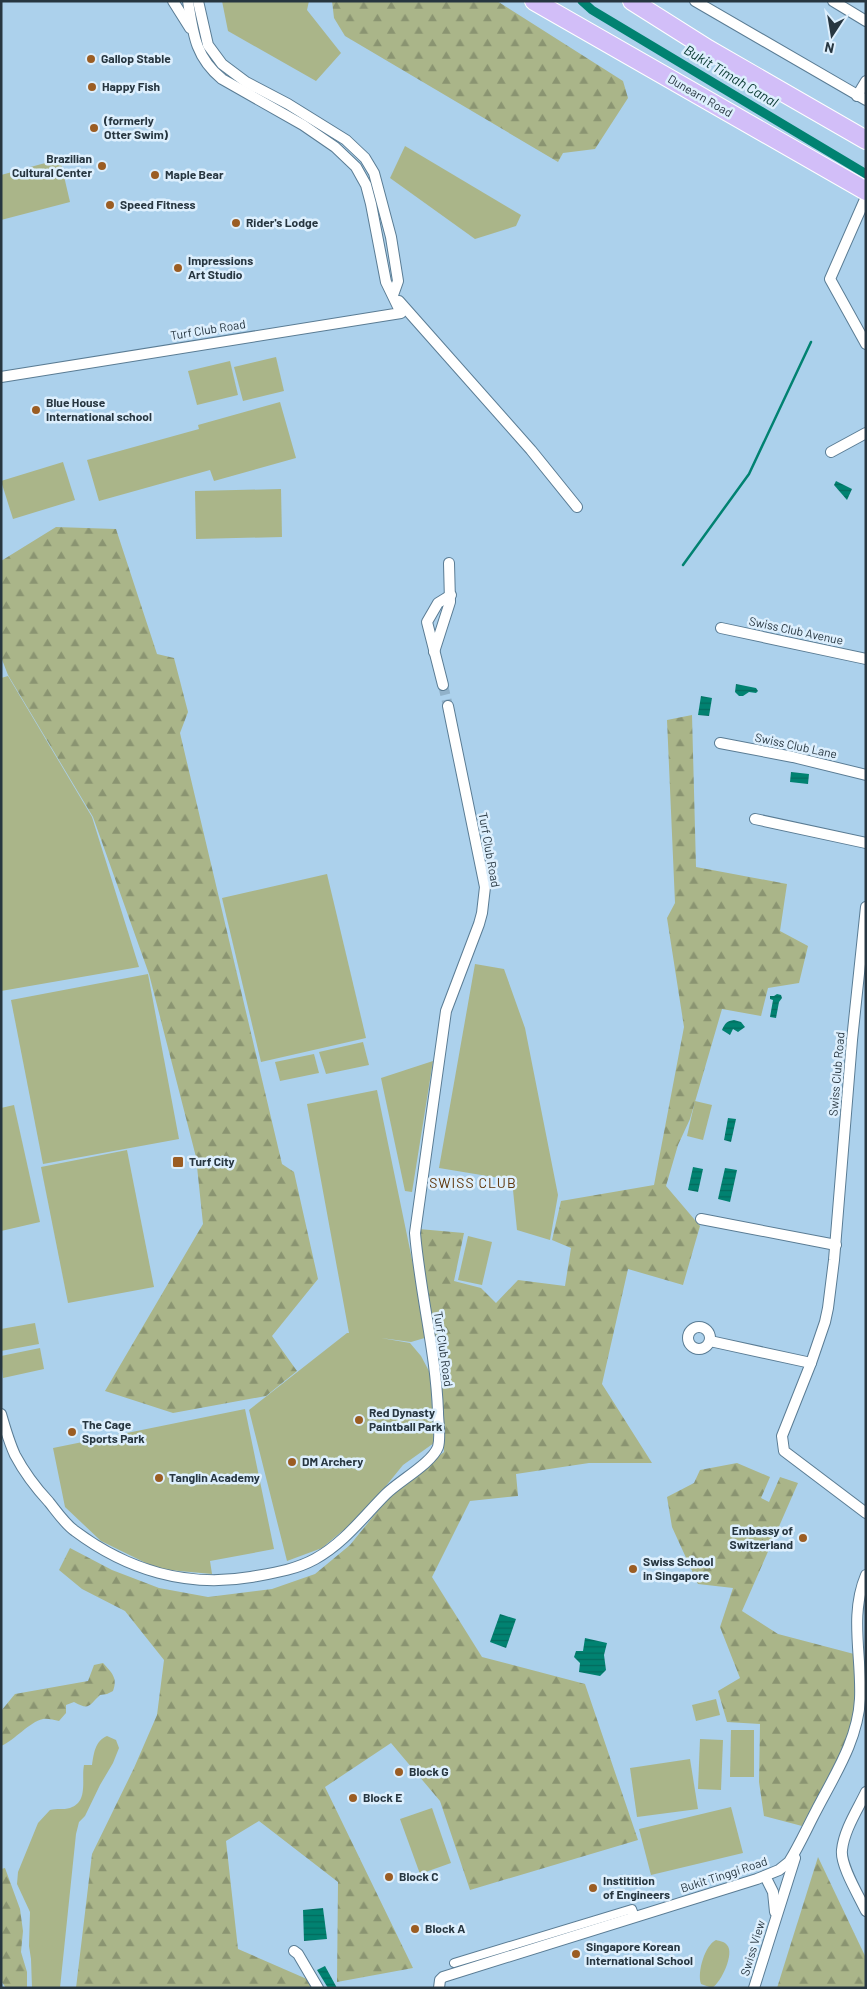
<svg xmlns="http://www.w3.org/2000/svg" width="867" height="1989" viewBox="0 0 867 1989" font-family="Barlow,sans-serif">
<style>
.grass{fill:#aab589}
.forest{fill:url(#forest-firs)}
.water{fill:url(#water-rules)}
.lines{fill:none;stroke-linecap:round;stroke-linejoin:round}
.stream{stroke:#018271;stroke-width:2.5}
.canal{stroke:#018271;stroke-width:9}
.minor-tunnel{stroke:#91b2ca;stroke-width:10;stroke-dasharray:10 5;stroke-linecap:butt}
.pedestrian-casing{stroke:#5a7c94;stroke-width:10}
.minor-casing{stroke:#5a7c94;stroke-width:12}
.trunk-casing{stroke:#fff;stroke-width:20}
.pedestrian{stroke:#fff;stroke-width:8}
.minor{stroke:#fff;stroke-width:10}
.trunk{stroke:#d2bef8;stroke-width:18}
.poi-dot{fill:#9b5d23;stroke:#ddeffd;stroke-width:2}
.labels{text-anchor:middle;stroke-width:5;stroke-linejoin:round;paint-order:stroke}
.poi-label{font-size:12px;font-weight:bold;fill:#273640;stroke:#ddeffd;text-anchor:start}
.street-label{font-size:12px;fill:#273640;stroke:#ddeffd}
.water-label{font-size:14px;font-style:italic;fill:#073830;stroke:#ddeffd}
.neighbourhood-label{font-size:14px;letter-spacing:1px;fill:#5d3308;stroke:#ddeffd}
</style>
<defs>
<pattern id="forest-firs" width="22" height="20" patternUnits="userSpaceOnUse" patternTransform="scale(1.25)"><rect width="22" height="20" fill="#aab589"/><path d="M5 1l3.5 6h-7zM16 11l3.5 6h-7z" fill="#8a9471"/></pattern>
<pattern id="water-rules" width="6" height="5" patternUnits="userSpaceOnUse" patternTransform="scale(1.25)"><rect width="6" height="5" fill="#018271"/><path d="M0 2.5h6" fill="none" stroke="#036b5e"/></pattern>
</defs>
<rect width="100%" height="100%" fill="#acd1ec"/>
<g class="grass">
<polygon points="222,1 309,1 307,10 341,53 316,81 228,31"/>
<polygon points="405,146 521,215 516,226 475,239 390,178"/>
<polygon points="60,159 70,202 1,220 1,175"/>
<polygon points="276,357 284,391 243,401 234,367"/>
<polygon points="230,361 238,395 197,405 188,371"/>
<polygon points="280,402 296,458 214,481 210,470 99,501 87,460 199,429 198,425"/>
<polygon points="63,462 75,500 13,519 1,481"/>
<polygon points="281,489 282,537 196,539 195,491"/>
<polygon points="8,676 92,817 139,967 1,991 1,678"/>
<polygon points="327,874 366,1038 261,1062 222,898"/>
<polygon points="475,964 504,969 525,1028 558,1195 550,1240 517,1230 512,1180 439,1168"/>
<polygon points="148,974 179,1139 43,1164 11,1000"/>
<polygon points="363,1042 369,1065 326,1074 319,1052"/>
<polygon points="314,1054 319,1073 280,1081 275,1062"/>
<polygon points="433,1061 412,1192 405,1191 381,1078"/>
<polygon points="377,1090 428,1337 411,1342 381,1338 410,1343 421,1356 430,1373 434,1443 403,1465 364,1513 322,1548 287,1561 249,1410 347,1333 349,1333 307,1104"/>
<polygon points="695,1101 712,1105 703,1140 687,1136"/>
<polygon points="14,1105 40,1222 1,1231 1,1108"/>
<polygon points="127,1150 154,1287 68,1303 41,1167"/>
<polygon points="468,1236 492,1242 482,1285 458,1280"/>
<polygon points="35,1323 39,1344 1,1351 1,1329"/>
<polygon points="40,1348 44,1369 3,1378 1,1356"/>
<polygon points="245,1409 274,1549 210,1561 212,1574 158,1569 101,1541 65,1507 53,1448"/>
<polygon points="716,1699 720,1715 696,1721 692,1705"/>
<polygon points="731,1730 754,1730 754,1777 730,1777"/>
<path d="M107 1736 116 1740 119 1748 113 1763 100 1785 85 1816 79 1822 76 1834 60 1988H32L31 1959 29 1946 30 1912 17 1884 18 1872 38 1823 50 1810C57 1808 63 1810 70 1808 89 1802 81 1779 84 1765H92C94 1753 95 1741 107 1736Z"/>
<polygon points="700,1739 723,1740 721,1790 698,1789"/>
<polygon points="690,1759 698,1809 637,1817 630,1768"/>
<polygon points="731,1807 743,1853 651,1875 639,1829"/>
<polygon points="432,1808 451,1863 420,1874 400,1819"/>
<path d="M716 1940C720 1941 725 1942 727 1945 735 1953 721 1983 712 1988L701 1984C697 1972 705 1945 716 1940Z"/>
</g>
<g class="forest">
<polygon points="332,1 497,1 623,81 628,98 595,149 563,153 558,162 345,36 334,18"/>
<polygon points="56,527 116,529 157,654 174,658 188,712 180,733 282,1164 294,1172 318,1279 272,1336 297,1371 266,1396 173,1413 105,1391 203,1224 196,1157 149,974 93,817 8,675 1,657 1,561"/>
<polygon points="692,715 696,867 787,884 780,931 808,946 799,983 768,988 761,1016 722,1009 690,1119 678,1145 666,1186 700,1226 683,1285 628,1269 602,1384 652,1463 589,1463 516,1474 518,1496 470,1501 432,1577 482,1657 585,1684 638,1840 470,1890 440,1801 391,1743 325,1787 413,1968 337,1982 338,1882 259,1821 226,1841 238,1949 316,1983 319,1988 76,1988 92,1854 134,1768 157,1715 164,1660 125,1611 82,1589 59,1570 70,1548 112,1570 159,1588 208,1597 272,1589 315,1574 350,1545 393,1492 444,1452 439,1381 426,1309 419,1229 464,1233 454,1281 481,1288 496,1303 518,1280 565,1286 571,1248 552,1240 561,1201 654,1185 684,1027 667,918 675,903 667,720"/>
<polygon points="737,1463 770,1477 761,1498 769,1502 780,1477 798,1483 742,1611 778,1634 854,1654 856,1704 846,1743 802,1826 764,1816 759,1782 760,1724 727,1722 718,1691 740,1678 720,1627 733,1588 698,1584 672,1527 667,1497 694,1483 700,1470"/>
<path d="M103 1663C112 1673 118 1678 113 1691L107 1694 100 1695C89 1705 90 1711 74 1702L66 1705V1713L59 1721C54 1720 47 1718 43 1719 29 1722 15 1740 1 1746V1711L15 1694 88 1681 94 1665Z"/>
<polygon points="818,1857 866,1958 866,1988 777,1988"/>
<polygon points="5,1868 20,1909 23,1931 21,1952 27,1972 27,1988 6,1988 1,1981 1,1869"/>
</g>
<g class="water">
<polygon points="836,481 852,489 847,500 834,485"/>
<polygon points="736,684 756,688 758,691 756,693 749,692 743,696 739,696 735,692"/>
<polygon points="701,696 712,698 709,716 698,715"/>
<polygon points="791,772 809,774 808,784 790,782"/>
<polygon points="777,994 781,995 782,998 779,1002 776,1018 770,1017 773,1000 770,999 770,996 774,996"/>
<path d="M734 1020 741 1022 745 1027 738 1032 733 1029 730 1035 722 1030C725 1023 727 1021 734 1020Z"/>
<polygon points="728,1118 736,1119 731,1142 724,1140"/>
<polygon points="693,1167 703,1169 698,1192 688,1190"/>
<polygon points="725,1168 737,1170 730,1202 718,1199"/>
<polygon points="500,1614 516,1619 506,1648 490,1642"/>
<polygon points="585,1638 607,1643 604,1655 606,1670 600,1676 579,1672 580,1663 574,1657 576,1651 583,1651"/>
<polygon points="323,1908 327,1939 304,1941 303,1910"/>
<polygon points="325,1966 337,1988 328,1988 317,1970"/>
</g>
<g class="lines">
<polyline class="stream" points="683,565 749,474 811,342"/>
<polyline class="canal" points="582,1 592,10 866,174"/>
<polyline class="minor-tunnel" points="443,685 448,706"/>
<g class="pedestrian-casing">
<polyline id="pedestrian" points="454,1963 632,1909 635,1917"/>
</g>
<g class="minor-casing">
<g id="minor">
<polyline points="173,1 190,28"/>
<polyline points="198,1 208,45 222,64 246,82 288,104 346,140 365,158 374,173 391,237 398,281 393,295"/>
<polyline points="695,1 866,100"/>
<polyline points="833,1 866,21"/>
<polyline points="857,96 866,81"/>
<polyline points="866,197 830,279 866,344"/>
<polyline points="399,301 531,450 577,507"/>
<path d="M1 377 401 313 386 282 371 204 366 185 356 167 335 147 303 125 222 79C195 57 193 33 188 1"/>
<polyline points="831,452 866,433"/>
<polyline points="721,628 866,659"/>
<polyline points="434,652 450,602 449,563"/>
<polyline points="443,685 427,622 438,603 451,595"/>
<polyline points="720,743 793,757 866,775"/>
<polyline points="755,819 866,843"/>
<polyline points="866,907 852,1040 834,1260 828,1308 825,1322 811,1363 782,1436 784,1451 866,1513"/>
<polyline points="701,1219 836,1245"/>
<circle cx="699" cy="1338" r="11"/>
<polyline points="710,1341 811,1363"/>
<path d="M1 1414C5 1428 9 1442 15 1455 24 1472 36 1488 49 1502 57 1512 65 1524 75 1531 127 1570 187 1588 251 1577 273 1573 295 1570 315 1559 344 1543 363 1517 386 1494 399 1481 432 1463 438 1447 441 1436 438 1423 438 1412 436 1352 420 1293 415 1233L446 1011 479 924 482 913 485 887 448 706"/>
<path d="M866 1792C858 1809 844 1830 842 1850 840 1865 859 1896 866 1911"/>
<polyline points="765,1876 773,1892 775,1912"/>
<polyline points="294,1951 298,1954 318,1988"/>
<path d="M439 1988 440 1980 443 1977 757 1879 779 1870 789 1862C799 1846 807 1828 816 1811 834 1776 858 1740 860 1699 862 1657 849 1615 866 1575"/>
<polyline points="754,1988 795,1858"/>
</g>
</g>
<g class="trunk-casing">
<g id="trunk">
<polyline points="534,1 866,191"/>
<polyline points="632,1 708,49 866,140"/>
</g>
</g>
<use href="#pedestrian" class="pedestrian"/>
<use href="#minor" class="minor"/>
<use href="#trunk" class="trunk"/>
</g>
<g class="poi-dot">
<circle cx="91" cy="59" r="5"/>
<circle cx="92" cy="87" r="5"/>
<circle cx="94" cy="128" r="5"/>
<circle cx="102" cy="166" r="5"/>
<circle cx="155" cy="175" r="5"/>
<circle cx="110" cy="205" r="5"/>
<circle cx="236" cy="223" r="5"/>
<circle cx="178" cy="268" r="5"/>
<circle cx="36" cy="410" r="5"/>
<rect x="172" y="1156" width="12" height="12" rx="2.5"/>
<circle cx="359" cy="1420" r="5"/>
<circle cx="72" cy="1432" r="5"/>
<circle cx="292" cy="1462" r="5"/>
<circle cx="159" cy="1478" r="5"/>
<circle cx="803" cy="1538" r="5"/>
<circle cx="633" cy="1569" r="5"/>
<circle cx="399" cy="1772" r="5"/>
<circle cx="353" cy="1798" r="5"/>
<circle cx="389" cy="1877" r="5"/>
<circle cx="593" cy="1888" r="5"/>
<circle cx="415" cy="1929" r="5"/>
<circle cx="576" cy="1954" r="5"/>
</g>
<g class="labels">
<g class="poi-label">
<text x="101" y="63">Gallop Stable</text>
<text x="102" y="91">Happy Fish</text>
<text x="104" y="125">(formerly<tspan x="104" dy="14">Otter Swim)</tspan></text>
<text x="92" y="163" text-anchor="end">Brazilian<tspan x="92" dy="14">Cultural Center</tspan></text>
<text x="165" y="179">Maple Bear</text>
<text x="120" y="209">Speed Fitness</text>
<text x="246" y="227">Rider's Lodge</text>
<text x="188" y="265">Impressions<tspan x="188" dy="14">Art Studio</tspan></text>
<text x="46" y="407">Blue House<tspan x="46" dy="14">International school</tspan></text>
<text x="189" y="1166">Turf City</text>
<text x="369" y="1417">Red Dynasty<tspan x="369" dy="14">Paintball Park</tspan></text>
<text x="82" y="1429">The Cage<tspan x="82" dy="14">Sports Park</tspan></text>
<text x="302" y="1466">DM Archery</text>
<text x="169" y="1482">Tanglin Academy</text>
<text x="793" y="1535" text-anchor="end">Embassy of<tspan x="793" dy="14">Switzerland</tspan></text>
<text x="643" y="1566">Swiss School<tspan x="643" dy="14">in Singapore</tspan></text>
<text x="409" y="1776">Block G</text>
<text x="363" y="1802">Block E</text>
<text x="399" y="1881">Block C</text>
<text x="603" y="1885">Institition<tspan x="603" dy="14">of Engineers</tspan></text>
<text x="425" y="1933">Block A</text>
<text x="586" y="1951">Singapore Korean<tspan x="586" dy="14">International School</tspan></text>
</g>
<g class="street-label">
<text transform="translate(700 96) rotate(30)" y="4">Dunearn Road</text>
<text transform="translate(208 330) rotate(-9)" y="4">Turf Club Road</text>
<text transform="translate(796 631) rotate(12)" y="4">Swiss Club Avenue</text>
<text transform="translate(796 746) rotate(12)" y="4">Swiss Club Lane</text>
<text transform="translate(489 850) rotate(80)" y="4">Turf Club Road</text>
<text transform="translate(837 1074) rotate(-85)" y="4">Swiss Club Road</text>
<text transform="translate(443 1349) rotate(82)" y="4">Turf Club Road</text>
<text transform="translate(724 1875) rotate(-18)" y="4">Bukit Tinggi Road</text>
<text transform="translate(753 1948) rotate(-73)" y="4">Swiss View</text>
</g>
<g class="water-label">
<text transform="translate(731 76) rotate(31)" y="5">Bukit Timah Canal</text>
</g>
<g class="neighbourhood-label">
<text x="473" y="1188">SWISS CLUB</text>
</g>
</g>
<rect width="867" height="1989" fill="none" stroke="#273640" stroke-width="5"/>
<g transform="translate(832 35) rotate(192)" stroke="#ddeffd" stroke-width="4" paint-order="stroke">
<path d="M0-4L9 19L0 12L-9 19Z" fill="#273640"/>
<text y="-8" font-size="14" font-weight="bold" text-anchor="middle" fill="#273640">N</text>
</g>
</svg>
